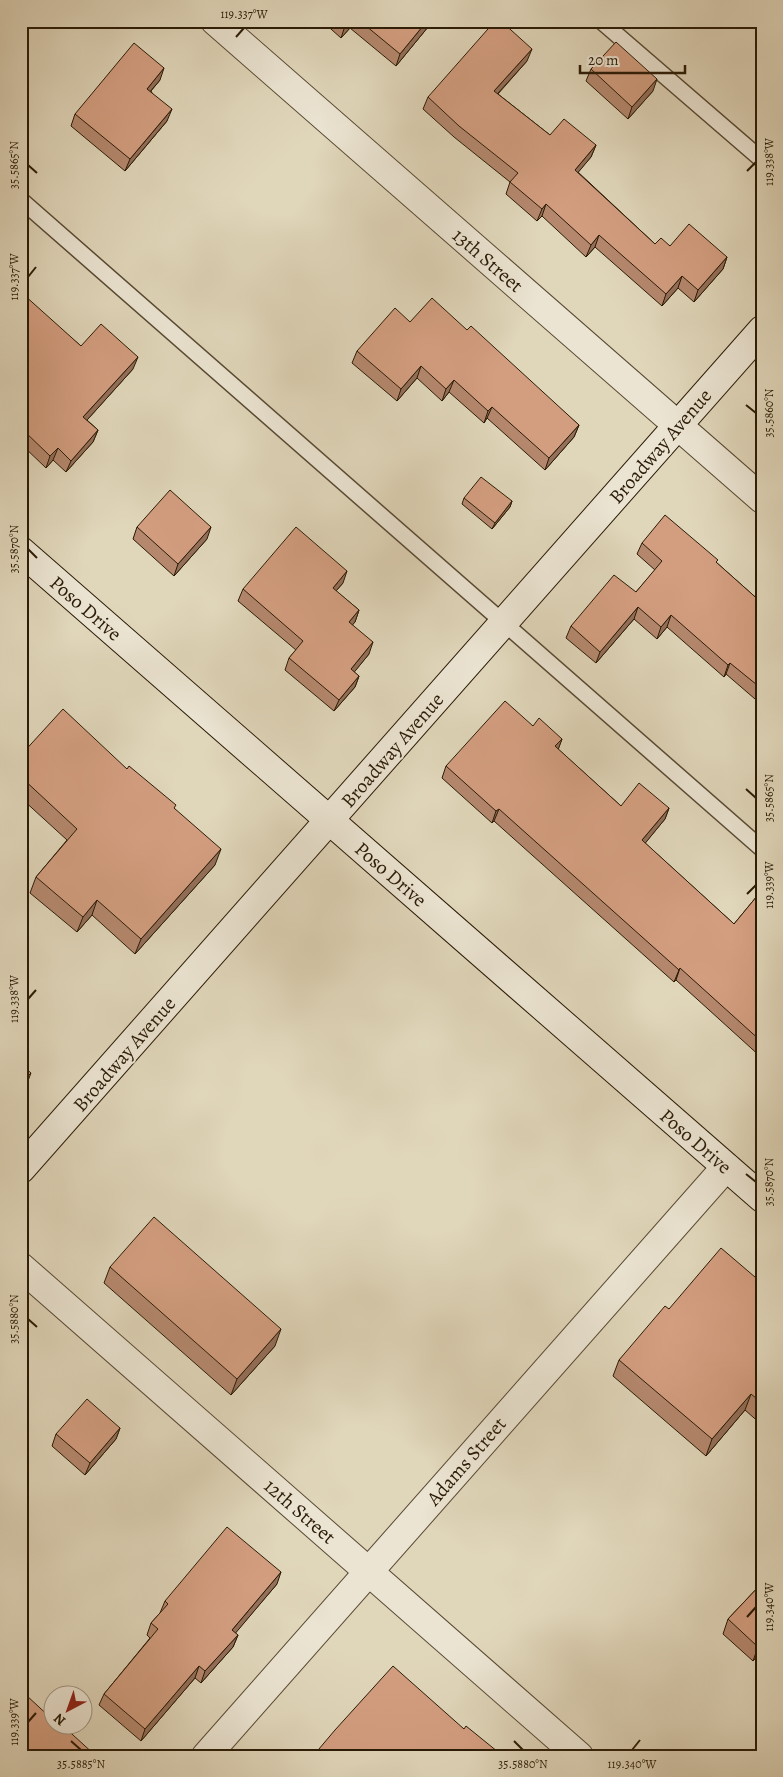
<svg xmlns="http://www.w3.org/2000/svg" width="783" height="1777" viewBox="0 0 783 1777" font-family="Alegreya,serif">
<style>
.lines{fill:none;stroke-linecap:round;stroke-linejoin:round}
.lane-casing{stroke:#584a33;stroke-width:18}
.street-casing{stroke:#584a33;stroke-width:30}
.secondary-casing{stroke:#2a1b06;stroke-width:30}
.lane{stroke:#ebe4d2;stroke-width:15}
.street{stroke:#ebe4d2;stroke-width:28}
.secondary{stroke:#ebe4d2;stroke-width:28}
.wall{fill:#b5886e;stroke:#2a1b06}
.shaded-wall{fill:#946f5a;stroke:#2a1b06}
.building{fill:#d39e80;stroke:#2a1b06}
.ticks{fill:none;stroke:#2a1b06;stroke-width:2}
.labels{text-anchor:middle;stroke-width:4;stroke-linejoin:round;paint-order:stroke}
.street-label{font-size:20px;fill:#2a1b06;stroke:#ebe4d2}
.neatline{fill:none;stroke:#2a1b06;stroke-width:2}
.ticks-label{font-size:12px;text-anchor:middle;fill:#2a1b06}
</style>
<rect width="100%" height="100%" fill="#e0d6ba"/>
<filter id="stains"><feTurbulence type="fractalNoise" baseFrequency=".004" numOctaves="4"/><feColorMatrix values="0 0 0 0 .2 0 0 0 0 .09 0 0 0 0 .02 0 0 0 .5 -.17"/></filter>
<radialGradient id="worn" r=".72"><stop offset=".6" stop-color="#630" stop-opacity="0"/><stop offset="1" stop-color="#630" stop-opacity=".3"/></radialGradient>
<g class="lines">
<g class="lane-casing">
<g id="lane">
<polyline points="601,21 762,160"/>
<polyline points="21,200 762,849"/>
</g>
</g>
<g class="street-casing">
<g id="street">
<polyline points="215,21 762,499"/>
<polyline points="21,1267 579,1756"/>
<polyline points="206,1756 726,1167"/>
</g>
</g>
<g class="secondary-casing">
<g id="secondary">
<polyline points="21,551 762,1198"/>
<polyline points="21,1169 762,330"/>
</g>
</g>
<use href="#lane" class="lane"/>
<use href="#street" class="street"/>
<use href="#secondary" class="secondary"/>
</g>
<g class="wall">
<polygon points="322,21 433,21 396,66 350,28 341,38"/>
<polygon points="748,21 762,21 762,33"/>
<polygon points="527,61 498,94 550,135 596,145 591,157 578,172 655,244 670,246 727,257 723,269 694,302 678,288 662,306 595,247 586,257 542,216 537,221 506,194 510,182 454,137 423,109 428,97"/>
<polygon points="591,69 653,91 628,119 586,81"/>
<polygon points="160,80 151,91 167,121 125,171 71,126 75,114"/>
<polygon points="21,296 81,346 133,369 87,420 98,430 93,442 66,472 53,460 46,468 21,444"/>
<polygon points="467,330 579,425 574,437 545,470 487,418 484,423 449,392 442,401 417,378 397,401 352,363 357,351"/>
<polygon points="464,498 512,501 510,507 492,529 462,504"/>
<polygon points="137,527 207,539 174,576 133,539"/>
<polygon points="642,543 717,563 762,603 762,705 726,674 724,677 667,627 657,639 634,619 596,663 566,638 571,626 636,592 655,570 637,554"/>
<polygon points="343,583 336,591 359,610 355,622 352,624 369,654 354,672 359,676 355,687 334,711 285,670 289,658 296,650 238,601 243,589"/>
<polygon points="533,726 562,739 558,749 621,806 669,808 665,819 645,843 734,924 762,890 762,1058 676,980 674,982 494,821 492,823 442,778 446,766"/>
<polygon points="21,755 127,769 175,809 215,865 135,954 92,915 77,932 30,893 36,877 67,840 21,798"/>
<polygon points="110,1267 275,1346 231,1395 104,1283"/>
<polygon points="762,1283 762,1425 745,1410 706,1456 613,1376 619,1360 669,1309"/>
<polygon points="120,1428 116,1439 85,1475 52,1446 56,1434"/>
<polygon points="762,1583 762,1651 753,1661 723,1634 728,1619"/>
<polygon points="277,1584 235,1633 238,1635 233,1647 201,1683 195,1678 141,1741 99,1705 104,1694 150,1638 147,1635 151,1623 160,1613 165,1601"/>
</g>
<g class="shaded-wall">
<polygon points="349,21 352,21 350,28 341,38 345,26"/>
<polygon points="427,21 433,21 396,66 400,54"/>
<polygon points="532,49 527,61 490,102 494,91"/>
<polygon points="164,68 160,80 143,100 147,89"/>
<polygon points="657,79 653,91 628,119 632,107"/>
<polygon points="172,109 167,121 125,171 130,159"/>
<polygon points="596,145 591,157 571,181 575,170"/>
<polygon points="546,204 542,216 537,221 542,209"/>
<polygon points="599,235 595,247 586,257 591,245"/>
<polygon points="727,257 723,269 694,302 698,290"/>
<polygon points="682,276 678,288 662,306 666,294"/>
<polygon points="138,357 133,369 79,429 83,417"/>
<polygon points="421,366 417,378 397,401 401,389"/>
<polygon points="454,380 449,392 442,401 446,389"/>
<polygon points="492,407 487,418 484,423 488,411"/>
<polygon points="579,425 574,437 545,470 549,458"/>
<polygon points="98,430 93,442 66,472 71,461"/>
<polygon points="58,448 53,460 46,468 50,456"/>
<polygon points="512,501 510,507 492,529 495,523"/>
<polygon points="211,527 207,539 174,576 178,564"/>
<polygon points="347,571 343,583 328,600 333,588"/>
<polygon points="638,607 634,619 596,663 600,652"/>
<polygon points="359,610 355,622 345,634 349,622"/>
<polygon points="671,615 667,627 657,639 661,627"/>
<polygon points="373,642 369,654 347,681 351,669"/>
<polygon points="730,663 726,674 724,677 728,665"/>
<polygon points="359,676 355,687 334,711 339,700"/>
<polygon points="562,739 558,750 555,746"/>
<polygon points="669,808 665,819 638,852 642,840"/>
<polygon points="499,809 494,821 492,823 496,811"/>
<polygon points="221,849 215,865 135,954 141,939"/>
<polygon points="97,900 92,915 77,932 83,917"/>
<polygon points="680,968 676,980 674,982 679,970"/>
<polygon points="31,1073 26,1086 21,1092 21,1083"/>
<polygon points="281,1329 275,1346 231,1395 237,1379"/>
<polygon points="751,1394 745,1410 706,1456 712,1439"/>
<polygon points="120,1428 116,1439 85,1475 90,1463"/>
<polygon points="281,1572 277,1584 228,1642 232,1630"/>
<polygon points="238,1635 233,1647 201,1683 205,1671"/>
<polygon points="762,1643 762,1651 753,1661 758,1647"/>
<polygon points="199,1666 195,1678 141,1741 145,1729"/>
</g>
<g class="building">
<polygon points="340,21 349,21 345,26"/>
<polygon points="360,21 427,21 400,54"/>
<polygon points="495,21 501,21 532,49 494,91 550,135 564,119 596,145 575,170 655,244 661,238 670,246 689,224 727,257 698,290 682,276 666,294 599,235 591,245 546,204 542,209 510,182 518,173 459,126 428,97"/>
<polygon points="616,42 657,79 632,107 591,69"/>
<polygon points="134,43 164,68 147,89 172,109 130,159 75,114"/>
<polygon points="23,294 81,346 101,324 138,357 83,417 98,430 71,461 58,448 50,456 21,428 21,296"/>
<polygon points="432,298 467,330 471,326 579,425 549,458 492,407 488,411 454,380 446,389 421,366 401,389 357,351 395,308 410,322"/>
<polygon points="481,477 512,501 495,523 464,498"/>
<polygon points="170,490 211,527 178,564 137,527"/>
<polygon points="665,515 718,560 716,562 762,603 762,689 730,663 728,665 671,615 661,627 638,607 600,652 571,626 614,575 636,592 662,561 642,543"/>
<polygon points="296,527 347,571 333,588 359,610 349,622 373,642 351,669 359,676 339,700 289,658 303,641 243,589"/>
<polygon points="505,701 533,726 539,718 562,739 555,746 621,806 639,783 669,808 642,840 733,923 734,924 762,890 762,1042 680,968 679,970 499,809 496,811 446,766"/>
<polygon points="63,709 127,769 129,766 176,805 174,808 221,849 141,939 97,900 83,917 36,877 77,829 21,777 21,755"/>
<polygon points="21,1064 31,1073 21,1083"/>
<polygon points="154,1217 281,1329 237,1379 110,1267"/>
<polygon points="721,1248 762,1283 762,1403 751,1394 712,1439 619,1360 665,1306 669,1309"/>
<polygon points="87,1399 120,1428 90,1463 56,1434"/>
<polygon points="227,1527 281,1572 232,1630 238,1635 205,1671 199,1666 145,1729 104,1694 158,1629 151,1623 168,1604 165,1601"/>
<polygon points="762,1583 762,1643 758,1647 728,1619"/>
<polygon points="393,1666 464,1729 466,1726 503,1756 313,1756 335,1730"/>
<polygon points="26,1695 52,1719 52,1724 61,1724 96,1756 21,1756 21,1701"/>
</g>
<path class="ticks" d="M236 37 244 28M28 165 37 173M747 171 756 162M28 277 36 267M746 405 756 413M28 549 37 558M746 789 756 798M747 894 756 885M28 999 36 990M746 1174 756 1182M28 1319 37 1327M747 1617 756 1607M28 1722 36 1713M71 1741 81 1750M514 1741 523 1750M632 1750 640 1740"/>
<g class="labels">
<g class="street-label">
<text transform="translate(488 260) rotate(41)" y="7">13th Street</text>
<text transform="translate(660 446) rotate(-49)" y="7">Broadway Avenue</text>
<text transform="translate(86 608) rotate(41)" y="7">Poso Drive</text>
<text transform="translate(392 750) rotate(-49)" y="7">Broadway Avenue</text>
<text transform="translate(391 874) rotate(41)" y="7">Poso Drive</text>
<text transform="translate(124 1054) rotate(-49)" y="7">Broadway Avenue</text>
<text transform="translate(696 1141) rotate(41)" y="7">Poso Drive</text>
<text transform="translate(466 1461) rotate(-49)" y="7">Adams Street</text>
<text transform="translate(300 1511) rotate(41)" y="7">12th Street</text>
</g>
</g>
<rect width="783" height="1777" fill="none" stroke="#e0d6ba" stroke-width="55"/>
<g transform="translate(68 1710) rotate(221)"><circle r="24" fill="#ebe4d2" stroke="#9e9480"/>
<path d="M0-4L9 19L0 12L-9 19Z" fill="#8f2418"/>
<text y="-8" font-size="14" font-weight="bold" text-anchor="middle" fill="#2a1b06">N</text>
</g>
<path d="M580 65v8h105v-8" fill="none" stroke="#2a1b06" stroke-width="2.5"/>
<text x="588" y="65" font-size="15" fill="#2a1b06" stroke="#ebe4d2" stroke-width="4" paint-order="stroke">20 m</text>
<rect x="28" y="28" width="728" height="1722" class="neatline"/>
<g class="ticks-label">
<text x="244" y="18">119.337°W</text>
<text transform="translate(769 162) rotate(-90)" y="4">119.338°W</text>
<text transform="translate(14 165) rotate(-90)" y="4">35.5865°N</text>
<text transform="translate(14 277) rotate(-90)" y="4">119.337°W</text>
<text transform="translate(769 413) rotate(-90)" y="4">35.5860°N</text>
<text transform="translate(14 549) rotate(-90)" y="4">35.5870°N</text>
<text transform="translate(769 798) rotate(-90)" y="4">35.5865°N</text>
<text transform="translate(769 885) rotate(-90)" y="4">119.339°W</text>
<text transform="translate(14 999) rotate(-90)" y="4">119.338°W</text>
<text transform="translate(769 1182) rotate(-90)" y="4">35.5870°N</text>
<text transform="translate(14 1319) rotate(-90)" y="4">35.5880°N</text>
<text transform="translate(769 1607) rotate(-90)" y="4">119.340°W</text>
<text transform="translate(14 1722) rotate(-90)" y="4">119.339°W</text>
<text x="81" y="1768">35.5885°N</text>
<text x="523" y="1768">35.5880°N</text>
<text x="632" y="1768">119.340°W</text>
</g>
<rect width="100%" height="100%" filter="url(#stains)"/>
<rect width="100%" height="100%" fill="url(#worn)"/>
</svg>
